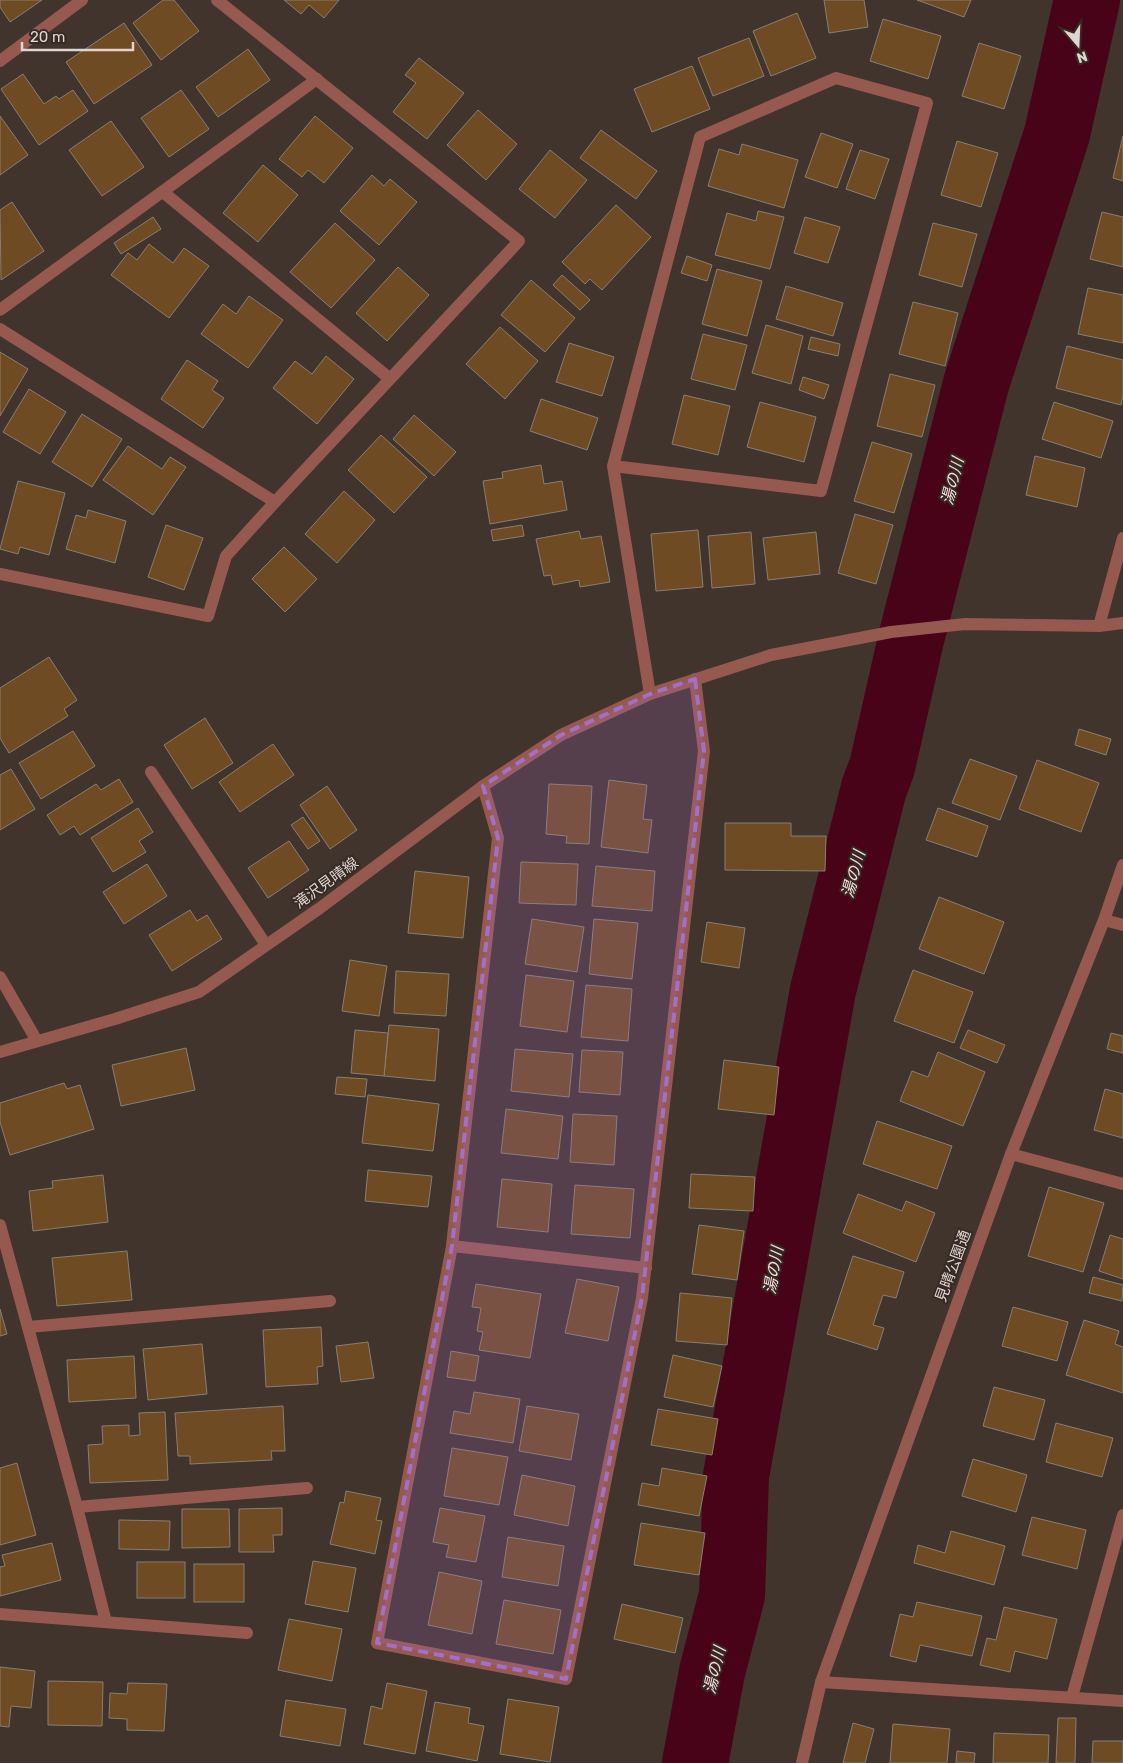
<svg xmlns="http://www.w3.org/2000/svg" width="1123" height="1763" viewBox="0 0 1123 1763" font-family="Rubik,'Noto Sans JP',sans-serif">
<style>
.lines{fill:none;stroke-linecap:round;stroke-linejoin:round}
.river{stroke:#480318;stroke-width:66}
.building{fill:#6e4b22;stroke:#897e72}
.minor{stroke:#96594f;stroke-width:12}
.marked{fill:#a370c7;fill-opacity:0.2;stroke:#a370c7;stroke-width:4;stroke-dasharray:10 6;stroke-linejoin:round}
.labels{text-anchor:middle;stroke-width:4;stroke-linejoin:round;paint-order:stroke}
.street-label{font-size:15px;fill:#dfd6d2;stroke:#372a24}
.water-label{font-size:16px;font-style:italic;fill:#f8dcdf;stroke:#372a24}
</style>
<rect width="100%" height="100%" fill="#41342d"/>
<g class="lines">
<polyline class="river" points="695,1763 712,1672 732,1595 736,1476 823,990 874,788 882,767 911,639 976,384 1057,134 1087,0"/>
</g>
<g class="building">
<polygon points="0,0 42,0 10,22 0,7"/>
<polygon points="163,0 174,0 199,31 161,60 133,23"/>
<polygon points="284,0 339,0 324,18 309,5 301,14"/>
<polygon points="824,0 864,0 868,27 829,33"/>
<polygon points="917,0 971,0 964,17"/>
<polygon points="797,13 816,58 771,76 753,31"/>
<polygon points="883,19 941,36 928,79 870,61"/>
<polygon points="124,23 152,65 94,104 66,62"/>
<polygon points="749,38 764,76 713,96 698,58"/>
<polygon points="979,43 1021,56 1004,109 962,96"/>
<polygon points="248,49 270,80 218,117 196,87"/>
<polygon points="419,58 464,93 427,139 393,112 416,83 405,75"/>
<polygon points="692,66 710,109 652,132 634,89"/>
<polygon points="23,74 44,104 56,96 59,99 73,90 88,111 39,145 1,89"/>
<polygon points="181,90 209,129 169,157 141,118"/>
<polygon points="478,110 517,144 486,180 447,145"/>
<polygon points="0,116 28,155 0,175"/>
<polygon points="315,116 353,148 324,183 308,170 302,177 279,159"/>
<polygon points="111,121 144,167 102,196 69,150"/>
<polygon points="601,130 657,171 636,199 580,158"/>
<polygon points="821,133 853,144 837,188 805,177"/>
<polygon points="1123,136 1123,181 1113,178"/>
<polygon points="957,141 998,153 981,207 941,195"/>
<polygon points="742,144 798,160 784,208 708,186 719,149 739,155"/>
<polygon points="550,150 587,180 555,218 519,189"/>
<polygon points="860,150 889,159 875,199 846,189"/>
<polygon points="263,165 298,195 258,242 223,213"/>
<polygon points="372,175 384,186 390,179 417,202 379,245 340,211"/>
<polygon points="12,202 44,251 1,280 0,210"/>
<polygon points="616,205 651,237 602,290 590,279 585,284 562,262"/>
<polygon points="758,211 784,217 770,269 715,255 727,213 756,221"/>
<polygon points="1102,212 1123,217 1123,267 1090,259"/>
<polygon points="153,217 161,229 121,254 114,243"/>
<polygon points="805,217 840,227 828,263 794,253"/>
<polygon points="335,223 375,260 331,308 290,272"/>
<polygon points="933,223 977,234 962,287 919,275"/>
<polygon points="149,244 173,263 184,248 209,266 169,318 111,275 128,253 137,260"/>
<polygon points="687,256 712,265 707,281 681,273"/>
<polygon points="398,267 429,295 387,341 356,313"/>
<polygon points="717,269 762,281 747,336 702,324"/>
<polygon points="562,275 590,300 580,310 553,285"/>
<polygon points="531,280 575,318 545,352 501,315"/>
<polygon points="786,286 843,303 833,336 776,319"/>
<polygon points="1088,288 1123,295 1123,343 1078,334"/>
<polygon points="249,296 283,320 248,368 201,334 223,304 236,314"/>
<polygon points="913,302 958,313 945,366 899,354"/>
<polygon points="766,325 803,336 791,384 752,373"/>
<polygon points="500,327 538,361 505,399 466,364"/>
<polygon points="703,334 747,345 735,390 691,379"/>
<polygon points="811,337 840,344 838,356 808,349"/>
<polygon points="569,343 614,357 602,396 556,382"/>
<polygon points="1067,346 1123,360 1123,396 1121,405 1056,388"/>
<polygon points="0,352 28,369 0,416"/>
<polygon points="326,356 354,379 317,424 273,388 295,361 312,374"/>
<polygon points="187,360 218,381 212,390 224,398 203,428 161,399"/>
<polygon points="890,374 935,385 922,437 877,426"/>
<polygon points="803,377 829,385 824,399 799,390"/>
<polygon points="29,389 66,412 40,454 3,432"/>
<polygon points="684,395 730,406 718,455 672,444"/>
<polygon points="541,399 598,418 587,450 530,431"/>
<polygon points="760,402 816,417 804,462 747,447"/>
<polygon points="1054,402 1113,421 1101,458 1042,439"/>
<polygon points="82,414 122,439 92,487 52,462"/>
<polygon points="414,415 456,452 434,476 393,439"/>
<polygon points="381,435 427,477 394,513 348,470"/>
<polygon points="872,442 912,454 894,513 854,501"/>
<polygon points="128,446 162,469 170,457 186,467 153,515 103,480"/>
<polygon points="1035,456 1085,468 1077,507 1026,495"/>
<polygon points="541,465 544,484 562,481 567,510 490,524 483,481 503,478 502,472"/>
<polygon points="18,481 65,493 49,555 20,547 18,554 0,549"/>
<polygon points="344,491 375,520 337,563 305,534"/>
<polygon points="88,510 126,521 115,563 66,549 76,515 86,518"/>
<polygon points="855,514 893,525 876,584 838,573"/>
<polygon points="166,525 203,538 184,590 148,577"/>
<polygon points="522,525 524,536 493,541 491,530"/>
<polygon points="698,530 703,587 656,591 651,534"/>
<polygon points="579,531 581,539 601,536 610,582 580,587 579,580 553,585 551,575 544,576 536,539"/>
<polygon points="751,532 755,584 712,588 708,536"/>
<polygon points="816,532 820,574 768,580 763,538"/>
<polygon points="284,547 317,579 285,612 252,579"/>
<polygon points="49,657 77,700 64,709 68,716 9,753 0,738 0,688"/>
<polygon points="205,718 233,763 192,789 164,745"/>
<polygon points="1079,729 1111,739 1106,755 1075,745"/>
<polygon points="73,731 95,766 41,799 19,763"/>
<polygon points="273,744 294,775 240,812 219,782"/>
<polygon points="970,759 1017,776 1000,820 952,803"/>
<polygon points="1037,760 1099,783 1081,832 1019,809"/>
<polygon points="11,769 35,809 0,830 0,775"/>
<polygon points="119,779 133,802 80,835 74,826 60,835 47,815 96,784 101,790"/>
<polygon points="609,780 647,785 643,819 652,820 648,853 601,847"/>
<polygon points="549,784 592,786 589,844 566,843 567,836 546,834"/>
<polygon points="327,786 357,830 330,849 300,805"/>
<polygon points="138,808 153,832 139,841 146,852 113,872 91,838"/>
<polygon points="938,808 988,826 977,857 926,840"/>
<polygon points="303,817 320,841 308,849 291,825"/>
<polygon points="725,823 791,823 791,836 826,836 825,871 725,870"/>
<polygon points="289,841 309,870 268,898 248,868"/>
<polygon points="521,862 578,864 576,905 519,903"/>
<polygon points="147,864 167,896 124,924 103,892"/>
<polygon points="596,866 655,871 652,911 592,906"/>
<polygon points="415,871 469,877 463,938 408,933"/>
<polygon points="939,897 1004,922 984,974 919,949"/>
<polygon points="190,910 197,921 207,915 222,939 172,971 149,935"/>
<polygon points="532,919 584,927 577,972 525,964"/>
<polygon points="594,919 638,923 632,979 589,974"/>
<polygon points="707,922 745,928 739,968 701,962"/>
<polygon points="350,960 387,966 379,1016 342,1011"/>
<polygon points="913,970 973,992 954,1043 894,1021"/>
<polygon points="396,971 449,974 446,1016 394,1013"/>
<polygon points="526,975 574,981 567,1032 520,1026"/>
<polygon points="586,985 632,989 628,1041 581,1037"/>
<polygon points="389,1025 439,1029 435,1081 384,1076"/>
<polygon points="355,1030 388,1033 384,1076 351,1073"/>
<polygon points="968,1030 1005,1045 997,1063 960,1048"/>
<polygon points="1111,1033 1123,1036 1123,1053 1107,1049"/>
<polygon points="186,1048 195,1090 121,1106 112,1065"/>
<polygon points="515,1049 573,1054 569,1097 511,1091"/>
<polygon points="582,1050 623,1052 620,1095 579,1092"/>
<polygon points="938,1052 985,1072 963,1126 900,1101 912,1071 928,1077"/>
<polygon points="724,1060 779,1067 774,1115 718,1109"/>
<polygon points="337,1077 367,1079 365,1097 335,1094"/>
<polygon points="64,1083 67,1089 80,1085 94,1129 10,1155 0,1122 0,1103"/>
<polygon points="1105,1089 1123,1094 1123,1138 1094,1130"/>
<polygon points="368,1095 439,1104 433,1151 362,1143"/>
<polygon points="506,1109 563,1116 558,1159 501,1153"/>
<polygon points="573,1114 617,1116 614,1165 570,1162"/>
<polygon points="877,1121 952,1146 937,1189 863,1164"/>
<polygon points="368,1170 432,1176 428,1207 365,1201"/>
<polygon points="691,1174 755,1177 753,1211 689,1208"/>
<polygon points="103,1175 108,1222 33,1231 29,1191 53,1188 52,1181"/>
<polygon points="502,1179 552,1184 548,1232 497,1227"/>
<polygon points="575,1185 634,1189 630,1238 571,1234"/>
<polygon points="1049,1187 1104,1203 1083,1272 1028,1256"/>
<polygon points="858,1194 902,1211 906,1201 935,1213 916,1262 843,1233"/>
<polygon points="699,1225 744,1231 737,1280 692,1274"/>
<polygon points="1110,1235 1123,1239 1123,1279 1099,1271"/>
<polygon points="127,1251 132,1300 57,1306 52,1258"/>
<polygon points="853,1256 904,1272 896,1298 883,1295 873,1325 884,1328 877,1350 827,1334"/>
<polygon points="1093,1277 1123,1285 1122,1301 1089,1293"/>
<polygon points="577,1279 619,1287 608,1341 565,1333"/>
<polygon points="476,1284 541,1294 530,1358 479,1350 483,1332 477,1331 481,1308 472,1307"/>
<polygon points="680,1293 732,1298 727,1345 676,1341"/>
<polygon points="1013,1307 1068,1322 1057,1361 1002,1346"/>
<polygon points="0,1309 7,1334 0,1336"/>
<polygon points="1084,1320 1119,1331 1115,1344 1123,1347 1123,1393 1066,1375"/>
<polygon points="321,1327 323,1366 317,1367 318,1384 266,1387 263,1330"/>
<polygon points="368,1342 374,1378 341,1382 336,1346"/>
<polygon points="202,1344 207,1394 148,1400 143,1349"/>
<polygon points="451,1351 479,1356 475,1381 447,1377"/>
<polygon points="673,1355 722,1366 713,1407 664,1397"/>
<polygon points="134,1356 136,1398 69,1402 67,1360"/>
<polygon points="994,1387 1045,1400 1034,1440 983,1426"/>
<polygon points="474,1392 520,1399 513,1443 450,1433 454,1411 470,1414"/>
<polygon points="283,1406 285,1451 271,1451 272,1460 190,1464 190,1456 178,1456 175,1413"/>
<polygon points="527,1406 579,1414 571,1460 519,1451"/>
<polygon points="658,1409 718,1419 712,1455 651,1445"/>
<polygon points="165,1412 168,1480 90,1483 88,1445 103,1444 102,1426 129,1425 129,1436 140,1435 139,1413"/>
<polygon points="1056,1423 1113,1438 1102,1477 1046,1462"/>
<polygon points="452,1448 508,1457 499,1505 444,1496"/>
<polygon points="973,1459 1027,1475 1016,1512 962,1496"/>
<polygon points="17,1463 36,1535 0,1545 0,1468"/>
<polygon points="662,1468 707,1476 699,1516 638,1505 642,1483 659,1486"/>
<polygon points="522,1475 575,1486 568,1526 514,1515"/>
<polygon points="346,1491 381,1498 376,1520 382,1521 375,1554 330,1544 340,1502 344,1503"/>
<polygon points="282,1508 282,1535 273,1535 274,1552 239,1552 239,1509"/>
<polygon points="440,1508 485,1516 476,1562 446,1557 449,1545 433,1542"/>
<polygon points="182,1509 229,1509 230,1547 182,1548"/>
<polygon points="1032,1517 1086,1530 1077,1569 1022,1555"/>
<polygon points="119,1520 170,1521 169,1550 119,1549"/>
<polygon points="641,1523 705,1533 699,1575 634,1565"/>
<polygon points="951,1531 1005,1546 994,1585 914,1563 918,1545 945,1553"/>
<polygon points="508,1537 564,1546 558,1586 502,1577"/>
<polygon points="52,1543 61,1580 0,1596 0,1567 5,1566 2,1555"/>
<polygon points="313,1561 356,1568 348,1612 305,1604"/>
<rect x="137" y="1562" width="48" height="36"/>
<rect x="194" y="1564" width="50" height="38"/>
<polygon points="439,1572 482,1581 472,1634 428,1625"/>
<polygon points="504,1600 561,1610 553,1654 496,1644"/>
<polygon points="917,1602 982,1616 972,1656 920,1645 916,1662 890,1656 900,1614 913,1617"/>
<polygon points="622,1604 683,1618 675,1653 614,1639"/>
<polygon points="1004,1607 1057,1619 1047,1659 1015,1651 1010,1672 980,1665 987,1638 996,1640"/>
<polygon points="289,1619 342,1629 332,1681 278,1670"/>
<polygon points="0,1667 35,1671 31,1708 11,1706 9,1727 0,1726"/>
<polygon points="48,1681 103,1682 102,1726 48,1725"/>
<polygon points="128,1683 167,1684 164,1731 127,1730 127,1719 109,1718 110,1693 127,1694"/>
<polygon points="387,1683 427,1691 415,1754 364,1744 371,1706 382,1709"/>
<polygon points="508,1699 559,1707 550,1762 500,1754"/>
<polygon points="286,1700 346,1709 340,1746 280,1736"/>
<polygon points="435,1702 470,1708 468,1723 484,1726 477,1761 426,1751"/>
<polygon points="1058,1718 1076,1718 1075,1763 1056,1763"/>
<polygon points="853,1723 874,1729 865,1763 843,1763"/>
<polygon points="893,1724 950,1729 947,1763 890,1763"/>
<polygon points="994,1733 1049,1735 1048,1763 993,1763"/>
<polygon points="1093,1741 1123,1741 1123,1763 1092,1763"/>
<polygon points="957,1751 975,1753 974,1763 956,1763"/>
</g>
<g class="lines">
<g class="minor">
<polyline points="0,61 82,0"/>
<polyline points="163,192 389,378"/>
<polyline points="0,310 317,79"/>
<polyline points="0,329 275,502"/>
<polyline points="613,466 821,491 927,103 836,78 700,137 613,466 650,694"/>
<polyline points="0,574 208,616 226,556 275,502 519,241 217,0"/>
<polyline points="1099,626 1123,538"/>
<polyline points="151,772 266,945"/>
<polyline points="483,786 498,838 452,1246 377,1643 566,1679 642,1298 704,751 695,679"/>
<polyline points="1104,920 1123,925"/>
<polyline points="0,977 37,1041"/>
<polyline points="0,1052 115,1019 199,992 320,908 483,786 561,735 650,694 771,655 891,632 965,624 1099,626 1123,623"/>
<polyline points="1011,1154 1123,1184"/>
<polyline points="0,1225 77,1507 106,1622"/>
<polyline points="452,1246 646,1268"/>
<polyline points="28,1327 330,1301"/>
<polyline points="77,1507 307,1488"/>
<polyline points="0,1614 247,1633"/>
<polyline points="821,1682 1123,1701"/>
<polyline points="1072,1697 1123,1515"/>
<polyline points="802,1763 821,1682 1011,1154 1104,920 1123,865"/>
</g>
</g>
<path class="marked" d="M695 679 704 751 642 1298 566 1679 377 1643 452 1246 498 838 483 786 561 735 650 694Z"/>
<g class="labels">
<g class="street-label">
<text transform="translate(326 883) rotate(-36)" y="5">滝沢見晴線</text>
<text transform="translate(953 1266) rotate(-70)" y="5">見晴公園通</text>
</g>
<g class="water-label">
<text transform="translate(952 481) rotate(-76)" y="6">湯の川</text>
<text transform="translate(853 874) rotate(-75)" y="6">湯の川</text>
<text transform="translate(773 1270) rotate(-80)" y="6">湯の川</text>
<text transform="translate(714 1670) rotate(-77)" y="6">湯の川</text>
</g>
</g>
<g transform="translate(1078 45) rotate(161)" stroke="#372a24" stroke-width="4" paint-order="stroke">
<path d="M0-4L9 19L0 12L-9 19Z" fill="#dfd6d2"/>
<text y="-8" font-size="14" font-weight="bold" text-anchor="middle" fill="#dfd6d2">N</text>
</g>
<path d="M22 42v8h111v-8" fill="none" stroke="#dfd6d2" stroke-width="2.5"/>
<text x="30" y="42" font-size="15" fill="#dfd6d2" stroke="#372a24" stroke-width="4" paint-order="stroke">20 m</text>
</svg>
